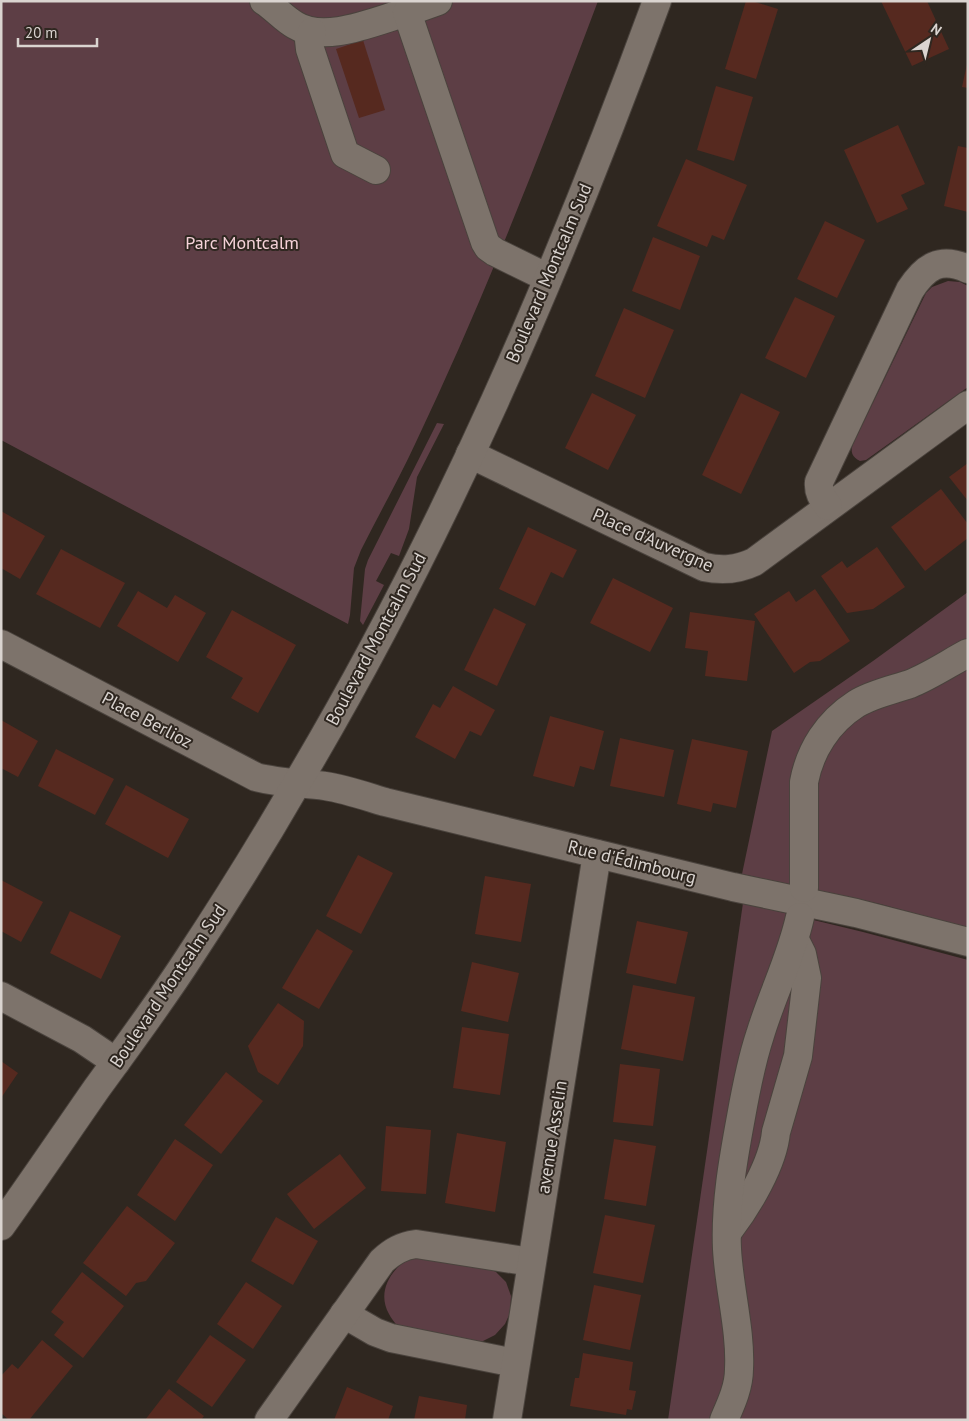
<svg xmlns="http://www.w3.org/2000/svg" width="969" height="1421" viewBox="0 0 969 1421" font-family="'PT Sans',sans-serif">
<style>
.green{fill:#5d3e45}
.building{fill:#56291f}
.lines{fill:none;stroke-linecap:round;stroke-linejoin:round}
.minor-casing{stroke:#4a433d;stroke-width:30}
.minor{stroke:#7d736b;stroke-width:28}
.labels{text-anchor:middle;stroke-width:4;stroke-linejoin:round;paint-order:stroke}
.park-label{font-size:18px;fill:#f6d3d9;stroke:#2f2720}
.street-label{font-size:18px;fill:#dad4d0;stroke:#2f2720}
</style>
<rect width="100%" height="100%" fill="#2f2720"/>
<g class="green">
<path d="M1 1H598C542 150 484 299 416 442 399 479 379 514 361 550L354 568 350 615 348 624 1 440Z"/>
<path d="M948 281 960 282 968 286V387L866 460 860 461C852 457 850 452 853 444L926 293 932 287Z"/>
<polygon points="437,423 444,424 417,477 409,529 399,556 391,553 376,581 384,585 363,625 360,621 365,569 368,560"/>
<polygon points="968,592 968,928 880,904 742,874 772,731 873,661"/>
<polygon points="743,903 863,932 968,960 968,1420 668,1420"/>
<path d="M411 1257 484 1266 496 1272 506 1282 511 1296 510 1313 505 1324 495 1335 481 1342 398 1327C395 1323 391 1318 389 1314 376 1291 392 1268 411 1257Z"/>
</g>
<g class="building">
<polygon points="746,1 752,1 778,9 756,79 725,69"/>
<polygon points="881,1 927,1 949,49 912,66"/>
<polygon points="363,40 385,110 359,118 336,49"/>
<polygon points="967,64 968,64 968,88 962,87"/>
<polygon points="716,86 753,97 734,161 697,150"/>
<polygon points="898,125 925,184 901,195 908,209 877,223 844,150"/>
<polygon points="958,146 968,148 968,212 944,206"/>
<polygon points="686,159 747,185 724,240 712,235 707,247 657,226"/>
<polygon points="825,221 865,240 837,298 797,279"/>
<polygon points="653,237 700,256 680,310 632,291"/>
<polygon points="795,297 835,316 806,378 765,358"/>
<polygon points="624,308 674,330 645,398 595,376"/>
<polygon points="592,393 636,415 608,470 565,448"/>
<polygon points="741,393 780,412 741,494 702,475"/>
<polygon points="968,463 968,501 949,477"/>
<polygon points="941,489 968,524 968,538 925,571 891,527"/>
<polygon points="1,511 45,536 20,579 1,568"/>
<polygon points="528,527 577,550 563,578 551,572 535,606 499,589"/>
<polygon points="877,547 905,587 873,609 847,613 821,576 842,561 847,568"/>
<polygon points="61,549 125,583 100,628 36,594"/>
<polygon points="613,578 673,608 650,652 590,623"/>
<polygon points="815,589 850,641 820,661 810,662 794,673 754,614 789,591 796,602"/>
<polygon points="138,591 167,608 175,595 206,613 178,662 117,626"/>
<polygon points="494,608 526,624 497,686 464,670"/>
<polygon points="232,610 296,645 258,713 231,698 243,678 206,657"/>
<polygon points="690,612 755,621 747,681 705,676 708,651 685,648"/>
<polygon points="453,686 495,710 481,736 470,731 455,759 415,737 433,704 440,708"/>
<polygon points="550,716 604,731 594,770 580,766 574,787 533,776"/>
<polygon points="1,720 38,741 18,777 1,768"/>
<polygon points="620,738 674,750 664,797 610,786"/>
<polygon points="692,739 748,751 736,808 713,803 711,812 677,804"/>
<polygon points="56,749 114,779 95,815 38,786"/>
<polygon points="126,785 189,819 168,858 105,824"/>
<polygon points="358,855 393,873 361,934 326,916"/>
<polygon points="485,876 531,884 521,942 475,934"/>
<polygon points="1,880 43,902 21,942 1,931"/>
<polygon points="70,911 121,936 101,979 50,953"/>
<polygon points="637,921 688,932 676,984 626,973"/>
<polygon points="317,929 353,951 319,1009 282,988"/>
<polygon points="472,962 519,973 508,1022 461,1011"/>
<polygon points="633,985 695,997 683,1061 621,1049"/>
<polygon points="278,1003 304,1021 303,1046 278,1085 258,1072 248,1046"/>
<polygon points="462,1027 509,1034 500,1095 453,1088"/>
<polygon points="1,1061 18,1073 1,1098"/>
<polygon points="620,1064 660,1069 653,1126 613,1122"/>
<polygon points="226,1072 263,1101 221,1154 184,1125"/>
<polygon points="386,1126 431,1130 426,1194 381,1191"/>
<polygon points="457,1133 506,1142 495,1212 445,1203"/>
<polygon points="175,1139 213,1165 175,1221 137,1195"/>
<polygon points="614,1139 656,1146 646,1206 604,1199"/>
<polygon points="340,1154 366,1188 314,1229 287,1194"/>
<polygon points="127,1206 175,1243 146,1281 136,1283 126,1296 83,1263"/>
<polygon points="605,1215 655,1225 643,1283 593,1273"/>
<polygon points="276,1217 318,1241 293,1285 251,1261"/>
<polygon points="82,1272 124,1306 83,1358 54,1335 64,1322 51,1312"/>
<polygon points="246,1282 282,1306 253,1349 217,1324"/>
<polygon points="594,1285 641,1295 630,1350 583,1340"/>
<polygon points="210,1335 246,1360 212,1407 176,1382"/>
<polygon points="42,1340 73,1366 29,1420 9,1420 1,1413 1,1376 12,1364 18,1369"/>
<polygon points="583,1353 633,1362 629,1390 636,1391 632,1410 627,1409 626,1415 570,1406 575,1378 579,1378"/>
<polygon points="347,1387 393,1406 388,1420 334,1420"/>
<polygon points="169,1389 204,1416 201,1420 145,1420"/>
<polygon points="419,1396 467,1405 465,1420 414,1420"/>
</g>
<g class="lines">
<g class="minor-casing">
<g id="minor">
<path d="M264 1C275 8 284 19 295 25 325 44 375 21 407 12"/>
<polyline points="438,1 407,12 485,242 488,247 495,252 548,278"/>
<polyline points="312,32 309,40 310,49 345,154 376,170"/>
<path d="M470 454 704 567C722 571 737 570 754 562L968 405"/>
<path d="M828 506C822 498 818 492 819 482L910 290C925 267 940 256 968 269"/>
<path d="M1 644 256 777C279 783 302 783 325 786 345 789 365 796 385 802L733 887 856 913 968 942"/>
<path d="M804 888V782C810 750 828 722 856 704 872 694 892 690 910 684 930 676 949 663 968 653"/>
<polyline points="1,996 82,1039 116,1062"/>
<path d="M1 1226C34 1180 65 1134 97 1088 129 1044 161 1001 190 956 227 900 263 842 297 783 444 536 558 271 657 1"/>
<path d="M729 1230C748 1205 773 1164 776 1132L798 1056 807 978 802 954 795 940"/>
<polyline points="344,1314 375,1332 391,1338 515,1363"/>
<path d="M269 1420 382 1261C393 1251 402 1246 416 1244L531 1262"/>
<polyline points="507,1420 597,854"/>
<path d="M724 1420C731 1404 739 1387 739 1369 741 1331 729 1288 727 1249 725 1205 733 1160 741 1117 746 1089 751 1062 760 1035 772 995 791 958 800 917"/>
</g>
</g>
<use href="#minor" class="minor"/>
</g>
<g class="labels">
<g class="park-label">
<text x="242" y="249">Parc Montcalm</text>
</g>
<g class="street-label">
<text transform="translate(549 273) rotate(-67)" y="6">Boulevard Montcalm Sud</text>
<text transform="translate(653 540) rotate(24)" y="6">Place d'Auvergne</text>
<text transform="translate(376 639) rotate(-62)" y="6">Boulevard Montcalm Sud</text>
<text transform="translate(147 720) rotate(28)" y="6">Place Berlioz</text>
<text transform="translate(632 862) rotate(14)" y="6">Rue d'Édimbourg</text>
<text transform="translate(168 986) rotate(-56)" y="6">Boulevard Montcalm Sud</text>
<text transform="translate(552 1137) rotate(-81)" y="6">avenue Asselin</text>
</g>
</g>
<rect width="969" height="1421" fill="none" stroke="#dad4d0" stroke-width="5"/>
<g transform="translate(929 40) rotate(35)" stroke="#2f2720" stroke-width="4" paint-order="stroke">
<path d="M0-4L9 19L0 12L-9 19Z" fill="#dad4d0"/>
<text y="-8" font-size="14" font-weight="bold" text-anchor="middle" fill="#dad4d0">N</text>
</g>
<path d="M18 38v8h79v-8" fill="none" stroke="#dad4d0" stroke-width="2.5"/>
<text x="25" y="38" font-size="15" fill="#dad4d0" stroke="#2f2720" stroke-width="4" paint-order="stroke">20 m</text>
</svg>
